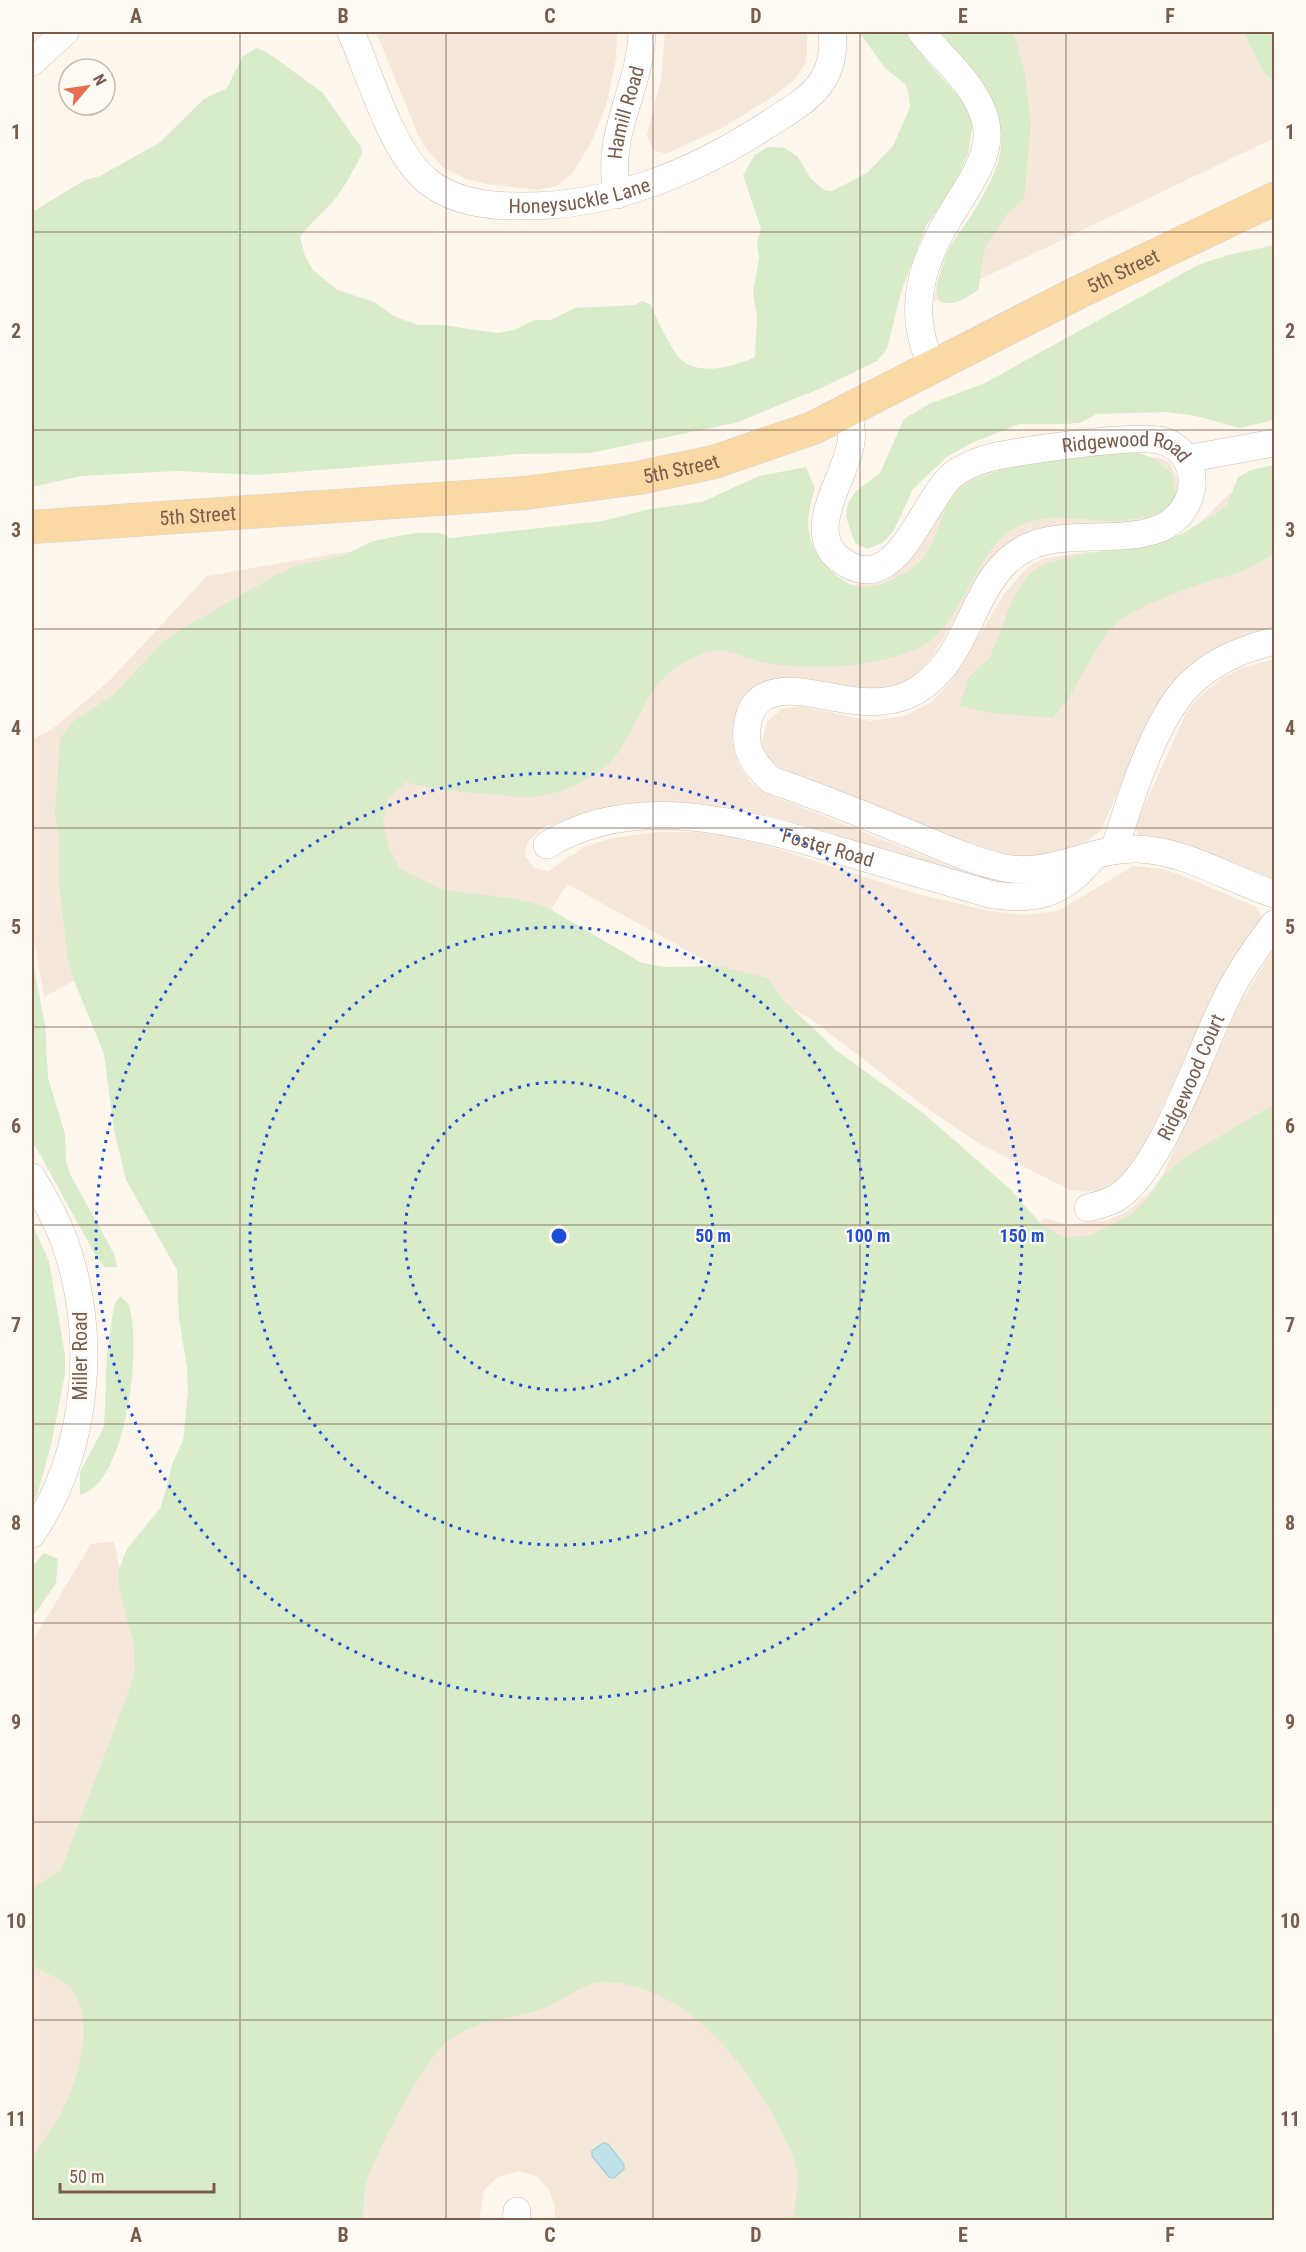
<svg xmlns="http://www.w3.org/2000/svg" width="1306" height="2252" viewBox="0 0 1306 2252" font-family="'Roboto Condensed',sans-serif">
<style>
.residential{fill:#f5e8da}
.green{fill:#d8ecc9}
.water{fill:#bfe3e8;stroke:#a5d3da;stroke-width:1.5}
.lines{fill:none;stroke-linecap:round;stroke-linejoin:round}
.minor-casing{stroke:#d1beb0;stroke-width:28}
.major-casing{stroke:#dad1cd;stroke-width:34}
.minor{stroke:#fff;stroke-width:27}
.major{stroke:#fbd9a5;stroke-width:33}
.grid{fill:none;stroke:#7a5c4d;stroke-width:1.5;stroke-opacity:0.55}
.ring{fill:none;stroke:#1d4ed8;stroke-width:3;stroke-dasharray:3 6}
.labels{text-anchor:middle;stroke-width:4.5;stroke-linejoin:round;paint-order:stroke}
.street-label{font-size:20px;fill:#7a5c4d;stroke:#fffaf3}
.centre{fill:#1d4ed8;stroke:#fffaf3;stroke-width:3}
.ring-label{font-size:18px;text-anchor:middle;font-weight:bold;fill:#1d4ed8;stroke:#fffaf3;stroke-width:4.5;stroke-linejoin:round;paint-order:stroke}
.neatline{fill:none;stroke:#7a5c4d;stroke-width:2}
.grid-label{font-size:20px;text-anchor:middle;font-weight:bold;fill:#7a5c4d}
</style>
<rect width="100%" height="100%" fill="#fdf6ec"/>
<g class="residential">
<polygon points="376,32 617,32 616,59 606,106 590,145 571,175 557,186 538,190 486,184 466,179 444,168 427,150 419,137"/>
<polygon points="665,32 807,32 807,54 805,64 794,80 771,98 722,128 666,154 653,150 647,135 661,79"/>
<polygon points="944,32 1274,32 1274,138 933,302 938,280 1005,163 1004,115"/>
<polygon points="1147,457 1160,458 1169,462 1180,483 1177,499 1163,518 984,571 933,655 914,678 896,688 859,690 805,678 781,679 735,721 733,742 739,765 751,783 768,794 931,859 979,876 1025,886 996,884 908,862 778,818 736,808 696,803 662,803 591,814 543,827 527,843 525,856 535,868 548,871 584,847 609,839 655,832 696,832 740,837 921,895 986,910 1022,915 1058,911 1133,866 1162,869 1181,875 1256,907 1260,913 1260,920 1223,975 1135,1167 1121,1181 1106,1189 1087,1192 1070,1190 978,1143 924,1106 811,1019 567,884 412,1135 128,952 44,997 32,927 32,740 51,730 108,682 207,576 339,553 803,504 803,546 846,586 867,583 887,576 941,503 970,477 991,471"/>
<polygon points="1274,482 1274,629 1238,640 1125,776 1101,830 1075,851 1026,858 996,853 963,842 790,772 775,765 763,751 762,742 767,722 782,709 800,706 871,721 904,716 932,702 950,682 1005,593 1028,567 1042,559 1085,552 1135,553 1189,533 1229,494"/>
<polygon points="1274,659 1274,882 1139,837 1135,827 1137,822 1186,713 1197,699 1222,678 1240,669"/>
<polygon points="1274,948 1274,1166 1094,1296 1040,1222 1045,1218 1069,1225 1108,1220 1128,1211 1152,1190 1163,1174 1239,1005"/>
<polygon points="114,1541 176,1848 666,1875 1274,2220 555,2220 555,2206 548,2188 536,2176 518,2171 498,2177 484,2190 479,2220 32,2220 32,1642 91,1544"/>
</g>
<g class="green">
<path d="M859 32H905L920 53 965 104 973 124 968 154 951 191 926 226 901 292 887 349 877 361 819 389 735 423 590 453 521 454 257 475 178 471 81 476 32 487V212L85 180 100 176 159 143 204 99 227 88 243 56 257 48 268 53 323 93 361 147 362 154C354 168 347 183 338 195 327 211 311 221 300 237L305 256 313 270 337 290 374 302 394 316 418 325H443L497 333 514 330 534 320H551L575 308 635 305 642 301 650 304C657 318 671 352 683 361 703 376 734 366 755 357L757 316 753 293 759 258 757 242 761 229 743 175 755 155 768 147 785 148 798 157 811 179 824 190 832 191 867 173 893 146 910 107 908 91 905 84 885 68Z"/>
<path d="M939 32H1013L1024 69 1031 124 1024 199 1007 214 985 247 978 290C965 299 955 306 940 302 934 290 937 282 941 271 949 240 961 233 976 208 1012 148 1010 122 967 67 958 55 951 42 939 32Z"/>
<polygon points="1243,32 1274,32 1274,81 1266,76"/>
<polygon points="1274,245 1274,420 1240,428 1196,416 1166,412 1097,414 1079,423 1065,424 1019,424 974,442 948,456 913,489 893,532 882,543 867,549 855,543 846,517 848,503 856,491 880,473 904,419 929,404 985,383 1198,265 1228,255"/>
<path d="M1131 450 1153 458 1172 473 1176 496 1161 514C1146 517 1131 520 1116 521 1084 522 1047 510 1017 527 967 554 966 633 910 652 863 668 816 671 767 663 735 658 729 642 693 658 656 674 648 701 630 733 625 741 620 752 613 759 592 782 553 798 523 797 508 797 493 794 478 793 453 791 430 789 406 782L388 798 383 822 389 847 400 869 444 890 518 899 548 908 642 963 666 967 718 966 767 978 782 999 837 1051 923 1113 1010 1189 1042 1225 1064 1237 1089 1236 1132 1214 1149 1197 1163 1176 1185 1157 1274 1104V2220H793C794 2204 800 2187 797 2171 793 2151 783 2135 774 2117 741 2057 684 1987 609 1982 583 1980 562 2003 539 2010 509 2019 474 2021 449 2040 424 2060 375 2153 366 2185 363 2196 364 2209 363 2220H32C32 2203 28 2182 32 2165 34 2149 49 2135 57 2121 75 2089 99 2021 71 1989 62 1979 43 1972 32 1965V1888L61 1870 128 1693 135 1670 134 1644 120 1594 118 1571 127 1549 161 1507 173 1462 183 1441 188 1393 187 1367 179 1318 177 1270 126 1180 114 1130 104 1054 75 983 68 960 59 886V839L55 813 60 739 71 723 112 696 162 643 182 629 276 575 298 565 345 555 370 542 392 537 417 533H441L449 538 602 521 650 509 702 502 759 476 806 467 815 489C808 511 804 529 815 550 823 565 843 585 860 587 877 590 914 571 924 557 944 529 936 504 971 481 977 477 986 476 993 473 1001 470 1008 463 1017 461 1053 454 1093 454 1131 450Z"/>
<path d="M1274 465V554C1261 561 1248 570 1234 574 1205 582 1133 605 1113 627 1089 654 1078 691 1053 718L990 713 960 706 968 678 990 657 1014 596 1032 571 1044 564 1088 553 1150 545 1179 535 1216 514 1227 505 1238 477 1251 470Z"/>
<polygon points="32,957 45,1025 48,1078 65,1134 66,1161 70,1174 114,1254 117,1267 105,1267 97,1258 32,1140"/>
<polygon points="32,1224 49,1261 65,1355 65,1374 51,1445 36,1499 32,1501"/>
<path d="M120 1296C123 1299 128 1302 129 1306 142 1346 127 1484 80 1495V1472L104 1427 107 1355 114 1305Z"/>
<polygon points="44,1553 58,1559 56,1583 32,1618 32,1567"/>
</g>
<polygon class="water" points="603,2143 608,2144 624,2165 624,2169 614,2178 609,2177 592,2156 592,2151"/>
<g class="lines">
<g class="minor-casing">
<g id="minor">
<path id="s1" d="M351 32C370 75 391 150 426 180 451 201 485 206 516 206 608 208 691 174 767 125 787 112 810 100 823 80 832 65 834 48 832 32"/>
<path d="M921 32C943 59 975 84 985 119 993 146 977 173 963 195 927 251 901 303 933 368"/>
<polyline points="32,62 65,32"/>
<path id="s2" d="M618 195C603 137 641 88 642 32"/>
<path id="s3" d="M848 412C850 422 853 432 851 442 846 479 798 537 847 564 901 595 924 492 958 471 968 465 981 460 992 457 1021 451 1139 433 1163 441 1186 448 1197 473 1190 495 1170 560 1075 522 1026 548 968 577 974 662 910 694 891 703 870 703 850 700 815 696 754 672 747 727 744 750 755 766 771 780 822 797 873 819 923 839 949 850 977 862 1005 868 1054 877 1091 847 1138 849 1187 851 1228 879 1274 894"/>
<polyline points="1186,459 1274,443"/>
<path id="s4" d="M547 845C638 788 754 826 848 853 896 867 944 881 993 895 1036 901 1062 894 1091 860"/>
<path d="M1114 850C1130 801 1155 715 1193 681 1217 659 1244 649 1274 641"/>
<path d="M32 1177C44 1198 57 1220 65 1243 98 1337 88 1451 32 1534"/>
<path id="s5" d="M1088 1208C1098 1205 1109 1203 1118 1197 1162 1168 1200 1051 1225 1001 1238 973 1256 948 1274 924"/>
<polyline points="516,2220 517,2211"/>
</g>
</g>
<g class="major-casing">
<g id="major">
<path id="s6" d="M32 527 525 493 638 478 714 462 813 428 1079 292 1274 199"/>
</g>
</g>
<use href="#minor" class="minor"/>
<use href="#major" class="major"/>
</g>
<path class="grid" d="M240 32V2220M446 32V2220M653 32V2220M860 32V2220M1066 32V2220M32 232H1274M32 430H1274M32 629H1274M32 828H1274M32 1027H1274M32 1225H1274M32 1424H1274M32 1623H1274M32 1822H1274M32 2020H1274"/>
<g class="ring">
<circle cx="559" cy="1236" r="154"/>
<circle cx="559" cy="1236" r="309"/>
<circle cx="559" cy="1236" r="463"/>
</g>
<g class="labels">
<g class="street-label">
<text dy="7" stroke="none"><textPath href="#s2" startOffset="84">Hamill Road</textPath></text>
<text dy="7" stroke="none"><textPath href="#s1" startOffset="327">Honeysuckle Lane</textPath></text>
<text dy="7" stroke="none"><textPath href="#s6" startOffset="1138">5th Street</textPath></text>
<text dy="7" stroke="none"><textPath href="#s3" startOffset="498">Ridgewood Road</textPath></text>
<text dy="7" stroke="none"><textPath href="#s6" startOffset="652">5th Street</textPath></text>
<text dy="7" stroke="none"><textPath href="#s6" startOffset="166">5th Street</textPath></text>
<text dy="7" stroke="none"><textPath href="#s4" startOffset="290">Foster Road</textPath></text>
<text dy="7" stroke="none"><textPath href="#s5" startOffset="174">Ridgewood Court</textPath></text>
<text transform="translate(80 1356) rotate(-90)" y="7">Miller Road</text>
</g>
</g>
<circle cx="559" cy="1236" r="9" class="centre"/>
<g class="ring-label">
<text x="713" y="1242">50 m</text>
<text x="868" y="1242">100 m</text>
<text x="1022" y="1242">150 m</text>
</g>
<rect width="1306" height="2252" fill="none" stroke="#fffaf3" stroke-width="66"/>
<g transform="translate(87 87) rotate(61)"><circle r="28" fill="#fffaf3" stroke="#cabbb1" stroke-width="1.5"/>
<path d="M0-4.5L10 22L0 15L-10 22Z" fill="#e76f51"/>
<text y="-9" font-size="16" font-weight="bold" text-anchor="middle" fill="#7a5c4d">N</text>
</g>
<path d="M60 2183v9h154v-9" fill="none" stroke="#7a5c4d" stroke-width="3"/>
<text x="69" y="2183" font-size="18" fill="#7a5c4d" stroke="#fffaf3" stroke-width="4.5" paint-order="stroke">50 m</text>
<rect x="33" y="33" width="1240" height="2186" class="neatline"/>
<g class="grid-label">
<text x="136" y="23">A</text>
<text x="343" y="23">B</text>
<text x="550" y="23">C</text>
<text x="756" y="23">D</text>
<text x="963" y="23">E</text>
<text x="1170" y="23">F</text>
<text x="16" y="139">1</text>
<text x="1290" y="139">1</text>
<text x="16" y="338">2</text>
<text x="1290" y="338">2</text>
<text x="16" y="537">3</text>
<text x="1290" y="537">3</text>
<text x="16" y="735">4</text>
<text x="1290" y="735">4</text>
<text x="16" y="934">5</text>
<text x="1290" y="934">5</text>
<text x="16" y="1133">6</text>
<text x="1290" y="1133">6</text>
<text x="16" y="1332">7</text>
<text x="1290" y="1332">7</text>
<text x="16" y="1530">8</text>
<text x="1290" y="1530">8</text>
<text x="16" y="1729">9</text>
<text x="1290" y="1729">9</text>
<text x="16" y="1928">10</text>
<text x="1290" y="1928">10</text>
<text x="16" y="2126">11</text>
<text x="1290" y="2126">11</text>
<text x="136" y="2242">A</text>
<text x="343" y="2242">B</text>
<text x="550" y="2242">C</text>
<text x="756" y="2242">D</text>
<text x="963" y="2242">E</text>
<text x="1170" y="2242">F</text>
</g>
</svg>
